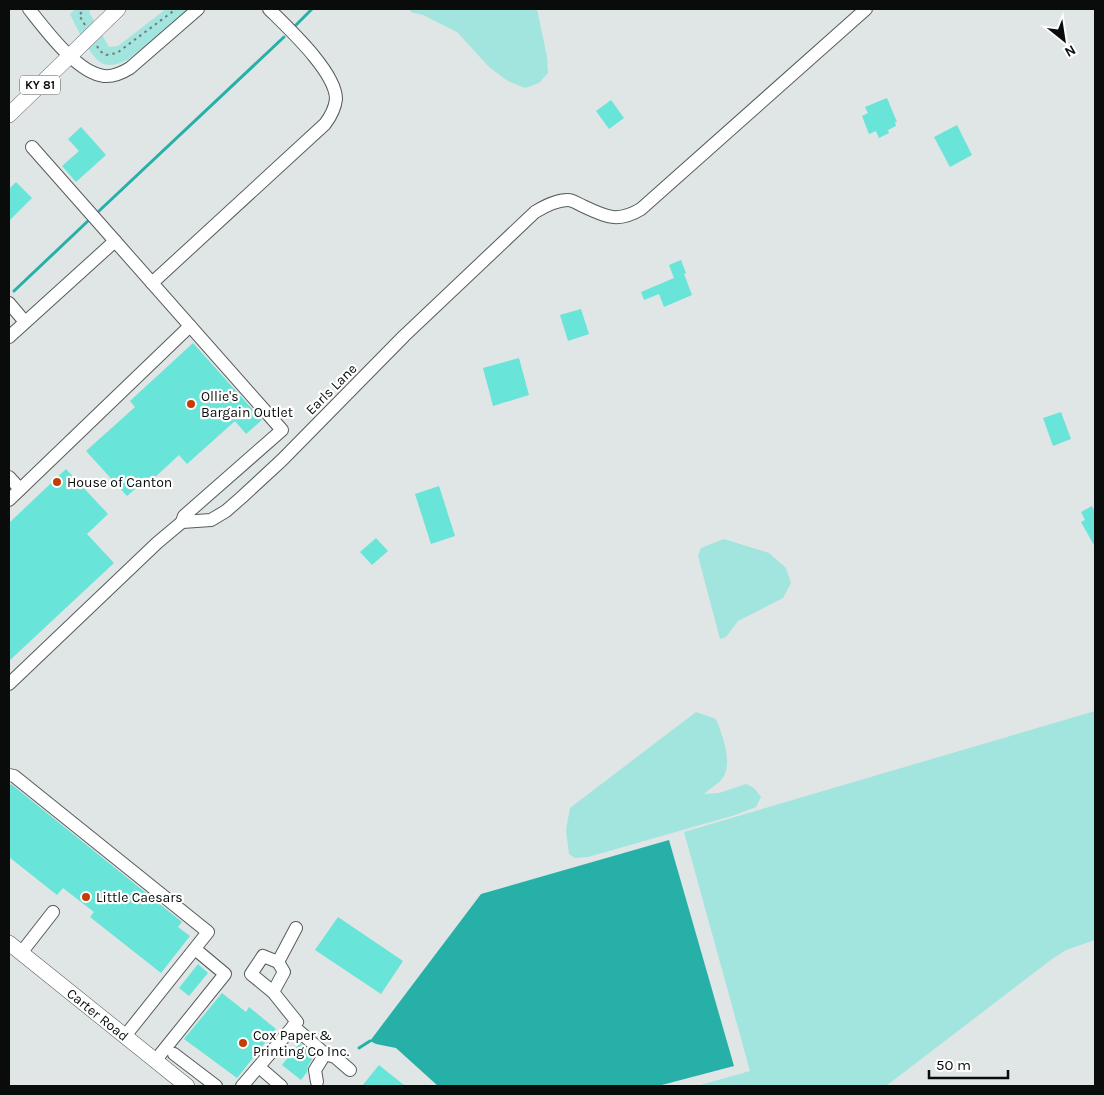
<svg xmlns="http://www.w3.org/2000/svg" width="1104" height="1095" viewBox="0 0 1104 1095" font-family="Karla,sans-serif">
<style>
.green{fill:#a1e5de}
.water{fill:#27b0a7}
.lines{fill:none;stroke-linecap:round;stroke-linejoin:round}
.stream{stroke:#27b0a7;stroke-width:3}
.building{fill:#68e4d9}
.minor-casing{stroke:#565c5c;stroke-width:14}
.major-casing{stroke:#565c5c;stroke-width:16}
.path{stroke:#757a79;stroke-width:2;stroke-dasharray:2.5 4;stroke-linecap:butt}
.minor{stroke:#fff;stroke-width:12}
.major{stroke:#fff;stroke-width:15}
.poi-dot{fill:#c43d04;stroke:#fff;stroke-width:2}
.labels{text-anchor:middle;stroke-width:4.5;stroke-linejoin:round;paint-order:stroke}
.shield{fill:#fff;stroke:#545555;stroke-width:1}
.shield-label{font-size:12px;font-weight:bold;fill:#0a0c0c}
.street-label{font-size:14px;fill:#0a0c0c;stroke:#fff}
.poi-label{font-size:14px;fill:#0a0c0c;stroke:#fff;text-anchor:start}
</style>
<rect width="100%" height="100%" fill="#dfe6e5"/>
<g class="green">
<path d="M75 9H91L89 12 109 47 118 46 166 9H192L127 60C120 63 112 67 104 64 91 60 76 26 70 14Z"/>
<polygon points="410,9 537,9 547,57 548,73 539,83 525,88 508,81 489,67 457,32 423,15 411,12"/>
<polygon points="724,539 769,553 786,568 791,583 783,598 738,621 726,637 720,639 698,556 701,548"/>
<polygon points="1095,711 1095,940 1066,950 1052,959 886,1086 697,1086 750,1071 684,832"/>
<path d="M696 712 716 719C722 735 734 763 722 779 717 785 709 789 704 794L719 793 746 784 754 788 761 797 756 807 735 815 588 857 575 858 569 854 566 830 570 808Z"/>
</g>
<polygon class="water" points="669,840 734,1066 658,1086 438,1086 396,1048 376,1044 370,1041 481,894"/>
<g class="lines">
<g class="stream">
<polyline points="294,27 312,9"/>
<polyline points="99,211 284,37"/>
<polyline points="14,291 89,220"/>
<polyline points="359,1048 370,1041"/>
</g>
</g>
<g class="building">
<polygon points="887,98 897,122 895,122 896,126 888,130 889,133 879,138 876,131 869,134 862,116 868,113 865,107"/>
<polygon points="611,100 624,118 609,129 596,111"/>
<polygon points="957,125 972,155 950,167 934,137"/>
<polygon points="81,127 106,155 76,182 62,166 79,151 68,139"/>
<polygon points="16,182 32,198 9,221 9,189"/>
<polygon points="681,260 686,273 684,274 692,295 664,307 659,294 644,300 641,292 674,278 669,265"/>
<polygon points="581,309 589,334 568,341 560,315"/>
<polygon points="193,343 262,420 246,434 235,421 187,464 179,455 152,480 149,477 127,496 86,451 135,407 130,401"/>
<polygon points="519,358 529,395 493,406 483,368"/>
<polygon points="1061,412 1071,439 1053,446 1043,418"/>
<polygon points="66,469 108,514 87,534 114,563 9,661 9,523"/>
<polygon points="439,486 455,536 431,544 415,494"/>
<polygon points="1092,506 1095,512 1095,547 1081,522 1085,520 1081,512"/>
<polygon points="376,538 388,551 372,565 360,552"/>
<polygon points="11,784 182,922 178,927 190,936 161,973 90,917 94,912 63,888 57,895 9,857 9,788"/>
<polygon points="338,917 403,961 381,994 315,950"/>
<polygon points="198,964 208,973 189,996 179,988"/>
<polygon points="222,993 246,1012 249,1007 276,1029 237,1078 184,1039"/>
<polygon points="300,1043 314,1056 308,1066 307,1072 301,1080 282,1065"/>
<polygon points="379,1065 405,1086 362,1086"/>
</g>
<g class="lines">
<g class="minor-casing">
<g id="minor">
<path d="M29 9C45 29 77 73 104 76 114 77 122 73 130 68L198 9"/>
<polyline points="32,147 115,241"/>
<path d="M152 283 325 124C331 116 335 109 336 99 336 72 288 28 269 9"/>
<polyline points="9,303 25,322"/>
<polyline points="9,337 115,241 282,430 184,516 182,522"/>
<polyline points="9,477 20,489"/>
<polyline points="9,500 190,326"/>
<path d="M9 684 157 543 182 522 211 520 226 511 242 497 282 460 404 336 535 212C545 206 556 200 568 200 573 200 578 204 583 206 606 217 618 223 641 209L866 9"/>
<polyline points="9,775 14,776 208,932 125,1036"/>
<polyline points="21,953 53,912"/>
<polyline points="273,992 284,972 278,962"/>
<polyline points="293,1026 325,1054 315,1070 317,1082"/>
<polyline points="174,1054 216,1086"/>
<polyline points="325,1054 335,1057 350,1070"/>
<polyline points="155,1061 225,974 195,949"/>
<polyline points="259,1067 281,1086"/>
<polyline points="242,1086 297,1022 273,992 251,974 263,956 278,962 296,928"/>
</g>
</g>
<g class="major-casing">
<g id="major">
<polyline points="9,115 118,9"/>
<path id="s1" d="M9 943 187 1086"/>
</g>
</g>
<g class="path">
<polyline points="85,25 79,15 85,9"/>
<polyline points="97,46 100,51 106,55 117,53 176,9"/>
</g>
<use href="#minor" class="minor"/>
<use href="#major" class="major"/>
</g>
<g class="poi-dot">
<circle cx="191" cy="404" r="5"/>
<circle cx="57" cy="482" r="5"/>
<circle cx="86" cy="897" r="5"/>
<circle cx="243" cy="1043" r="5"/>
</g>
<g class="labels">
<rect class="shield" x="20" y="75.5" width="40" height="19" rx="4"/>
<g class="shield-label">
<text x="40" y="89">KY 81</text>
</g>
<g class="street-label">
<text transform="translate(331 389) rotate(-45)" y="5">Earls Lane</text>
<text dy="5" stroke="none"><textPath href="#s1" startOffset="114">Carter Road</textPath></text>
</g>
<g class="poi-label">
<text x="201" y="401">Ollie's<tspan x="201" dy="16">Bargain Outlet</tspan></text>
<text x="67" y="487">House of Canton</text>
<text x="96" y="902">Little Caesars</text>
<text x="253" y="1040">Cox Paper &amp;<tspan x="253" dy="16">Printing Co Inc.</tspan></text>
</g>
</g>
<rect width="1104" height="1095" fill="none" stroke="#0a0c0c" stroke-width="20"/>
<g transform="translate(1064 40) rotate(150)" stroke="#ffffff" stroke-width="4" paint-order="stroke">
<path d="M0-4L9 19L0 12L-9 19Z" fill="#0a0c0c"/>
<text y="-8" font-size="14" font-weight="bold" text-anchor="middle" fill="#0a0c0c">N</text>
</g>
<path d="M929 1070v8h79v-8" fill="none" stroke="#0a0c0c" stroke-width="2.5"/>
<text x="936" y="1070" font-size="15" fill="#0a0c0c" stroke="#ffffff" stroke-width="4" paint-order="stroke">50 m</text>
</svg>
